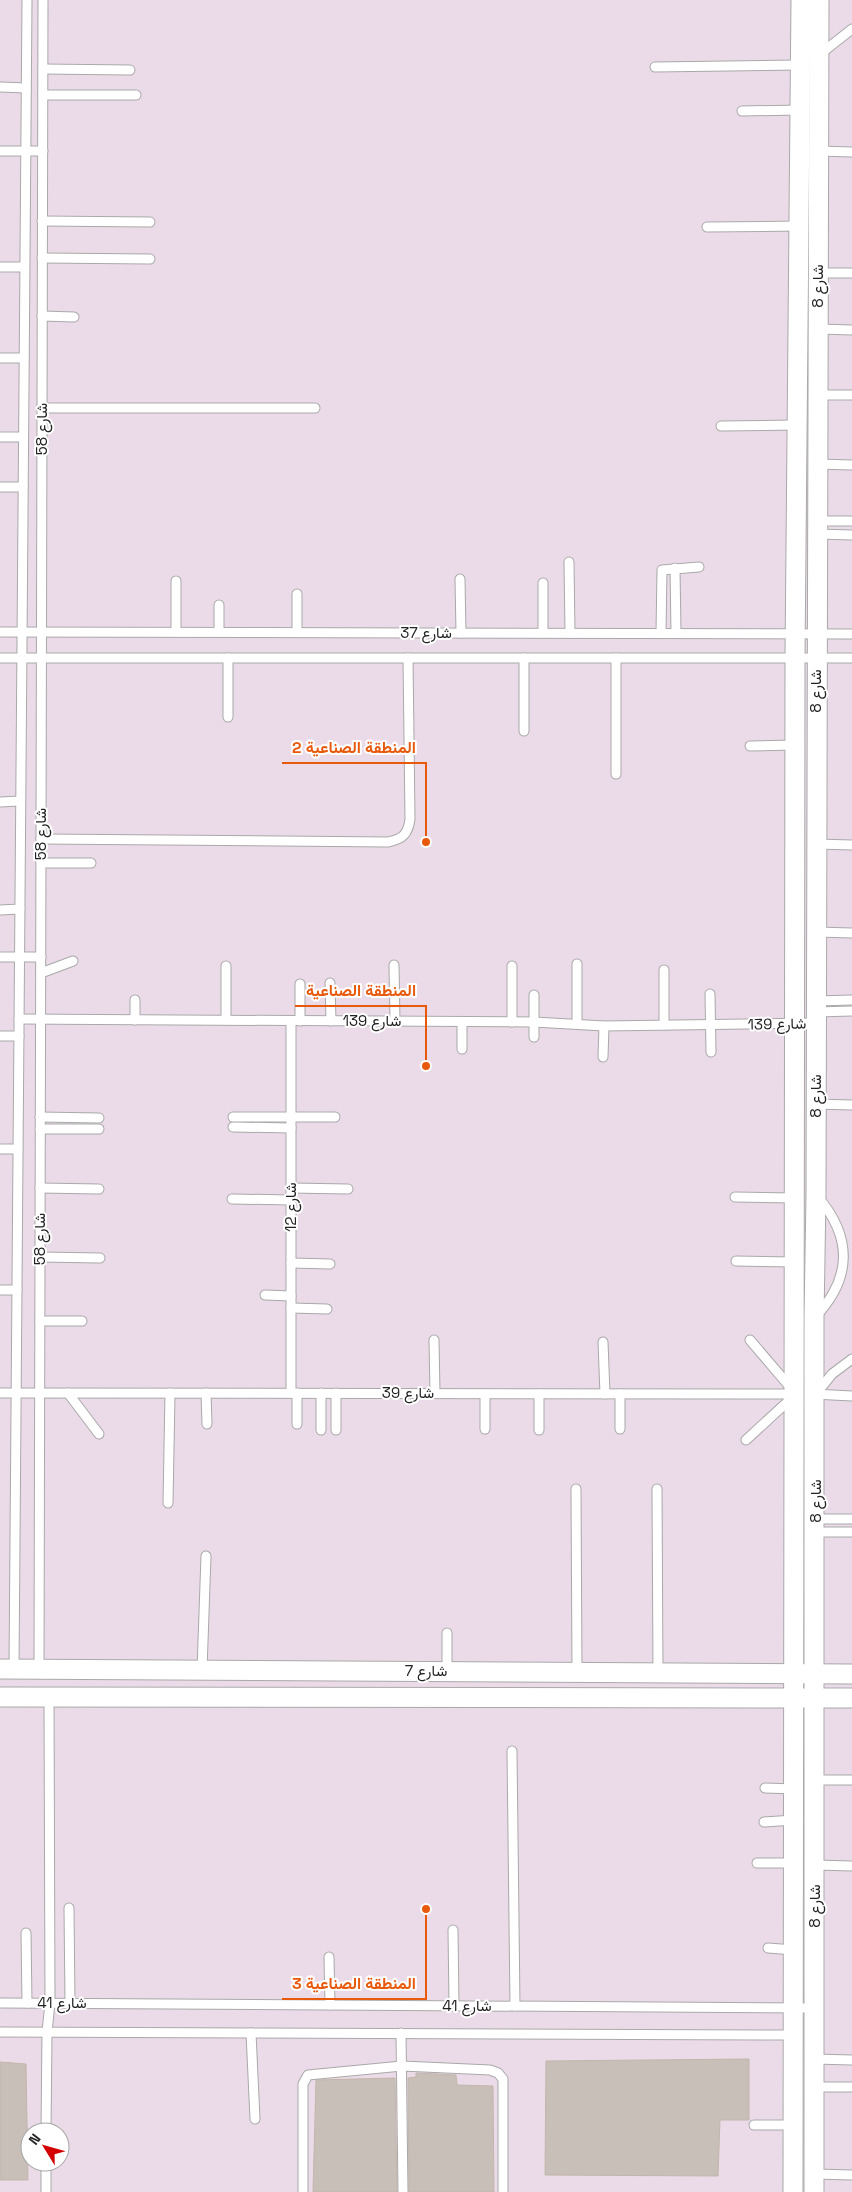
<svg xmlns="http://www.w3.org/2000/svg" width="852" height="2192" viewBox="0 0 852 2192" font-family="'Space Grotesk',Vazirmatn,sans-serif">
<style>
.industrial{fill:#ebdbe8;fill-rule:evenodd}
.building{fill:#c7bfb8;stroke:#c4b6ab}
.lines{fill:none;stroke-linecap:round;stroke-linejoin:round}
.lane-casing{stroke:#a9a9a9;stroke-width:11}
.street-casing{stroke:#a9a9a9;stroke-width:21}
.lane{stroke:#fff;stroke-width:9}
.street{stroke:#fff;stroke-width:19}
.labels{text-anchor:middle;stroke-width:4;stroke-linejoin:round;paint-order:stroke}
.street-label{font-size:15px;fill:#222;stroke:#fff}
.leader{fill:none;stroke:#e8590c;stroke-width:2}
.callout-dot{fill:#e8590c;stroke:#fff;stroke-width:2}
.callout-label{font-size:16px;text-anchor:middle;font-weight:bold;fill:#e8590c;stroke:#fff;stroke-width:4;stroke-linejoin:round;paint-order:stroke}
</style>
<rect width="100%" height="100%" fill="#f2efe9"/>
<path class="industrial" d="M0 0H852V2192H0ZM30 2132H60V2162H30Z"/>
<g class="building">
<polygon points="749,2059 749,2120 720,2120 718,2176 545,2175 546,2061"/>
<polygon points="0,2062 26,2064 28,2180 0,2180"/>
<polygon points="416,2073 456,2075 457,2085 493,2086 494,2192 409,2192 408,2078 416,2077"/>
<polygon points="395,2078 397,2192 313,2192 316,2080"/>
</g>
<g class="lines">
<g class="lane-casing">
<g id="lane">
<polyline points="819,55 852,29"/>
<polyline points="655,67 800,65"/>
<polyline points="43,69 130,70"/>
<polyline points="0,87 26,88"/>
<polyline points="43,95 136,95"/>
<polyline points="742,111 800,110"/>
<polyline points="0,151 43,151"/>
<polyline points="819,151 852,152"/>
<polyline points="42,221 150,222"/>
<polyline points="707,227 799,226"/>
<polyline points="42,258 150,259"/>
<polyline points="0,267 24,267"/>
<polyline points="818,273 852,273"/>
<polyline points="42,316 74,317"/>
<polyline points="818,329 852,330"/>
<polyline points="0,358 24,358"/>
<polyline points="817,395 852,395"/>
<polyline points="42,408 315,408"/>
<polyline points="721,426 797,425"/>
<polyline points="0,437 23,437"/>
<polyline points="817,464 852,465"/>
<polyline points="0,487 23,487"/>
<polyline points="817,521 852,521"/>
<polyline points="817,534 852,535"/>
<polyline points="569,562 570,633"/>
<polyline points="675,568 676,633"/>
<polyline points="460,579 461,633"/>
<polyline points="176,581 176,632"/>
<polyline points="543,583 543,633"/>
<polyline points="297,594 297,632"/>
<polyline points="219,605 219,632"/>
<polyline points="0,632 852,634"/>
<polyline points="661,633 662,570 699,567"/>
<polyline points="0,658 852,658"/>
<polyline points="228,658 228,717"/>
<polyline points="524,658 524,731"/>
<polyline points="616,658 616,774"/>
<polyline points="750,746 795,745"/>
<polyline points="0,802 20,801"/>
<path d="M41 839 388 842C403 839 408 834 410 819L408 658"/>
<polyline points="816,844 852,845"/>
<polyline points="41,863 91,863"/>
<polyline points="0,910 20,909"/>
<polyline points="816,932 852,933"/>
<polyline points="0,957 41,957"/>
<polyline points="577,964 577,1024"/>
<polyline points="394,965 395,1021"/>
<polyline points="226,966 226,1020"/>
<polyline points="664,970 664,1025"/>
<polyline points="41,973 73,961"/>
<polyline points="330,983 331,1021"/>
<polyline points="300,984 300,1021"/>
<polyline points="710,994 711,1052"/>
<polyline points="534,995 534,1037"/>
<polyline points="135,1000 135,1020"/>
<polyline points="816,1001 852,1000"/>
<polyline points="816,1012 852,1011"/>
<polyline points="19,1019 534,1022 604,1026 816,1023"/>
<polyline points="512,1022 512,966"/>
<polyline points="0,1036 19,1036"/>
<polyline points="462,1049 462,1022"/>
<polyline points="603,1057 604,1026"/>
<polyline points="816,1104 852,1105"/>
<polyline points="40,1117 99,1118"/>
<polyline points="233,1117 335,1117"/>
<polyline points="233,1127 291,1128"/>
<polyline points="40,1129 99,1129"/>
<polyline points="0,1149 18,1149"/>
<polyline points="40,1188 99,1189"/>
<polyline points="291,1188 348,1189"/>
<polyline points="735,1197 795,1198"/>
<polyline points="232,1199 291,1200"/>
<polyline points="40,1257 100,1258"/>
<polyline points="736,1261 795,1262"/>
<polyline points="291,1263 330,1264"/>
<polyline points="0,1290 17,1290"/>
<polyline points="265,1295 291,1296"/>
<polyline points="291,1308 327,1309"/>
<path d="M816 1316C852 1278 852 1237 818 1197"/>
<polyline points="40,1321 82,1321"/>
<polyline points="434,1340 435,1393"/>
<polyline points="603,1342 605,1394"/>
<polyline points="0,1393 795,1394"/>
<polyline points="68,1393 99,1434"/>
<polyline points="206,1393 207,1424"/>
<polyline points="291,1393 291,1021"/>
<polyline points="297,1393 297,1424"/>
<polyline points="321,1393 321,1430"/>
<polyline points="336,1393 336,1430"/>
<polyline points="620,1394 620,1429"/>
<polyline points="813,1394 852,1396"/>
<polyline points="816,1394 832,1374 852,1359"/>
<polyline points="485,1429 485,1394"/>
<polyline points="539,1430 539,1394"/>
<polyline points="746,1440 796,1394 750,1340"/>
<polyline points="576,1489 577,1672"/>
<polyline points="657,1489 658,1673"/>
<polyline points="168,1503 170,1393"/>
<polyline points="815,1519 852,1519"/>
<polyline points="816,1532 852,1532"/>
<polyline points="447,1633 447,1671"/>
<polyline points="14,1669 27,0"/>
<polyline points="39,1669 43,0"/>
<polyline points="202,1670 206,1556"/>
<polyline points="512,1751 515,2006"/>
<polyline points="815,1780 852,1780"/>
<polyline points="765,1788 795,1789"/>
<polyline points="764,1822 794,1820"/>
<polyline points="757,1863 794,1863"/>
<polyline points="815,1865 852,1866"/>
<polyline points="69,1908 70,2003"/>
<polyline points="453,1930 454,2006"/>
<polyline points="26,1933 27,2003"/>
<polyline points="768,1948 794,1950"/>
<polyline points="329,1957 330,2005"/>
<polyline points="0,2003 815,2008"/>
<polyline points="0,2032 795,2035"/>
<polyline points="251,2033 255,2119"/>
<polyline points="401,2033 403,2192"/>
<polyline points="814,2059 852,2060"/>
<polyline points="814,2087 852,2087"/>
<polyline points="754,2125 794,2125"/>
<polyline points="46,2132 47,2032 50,2003 49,1698"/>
<polyline points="814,2174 852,2175"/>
<polyline points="46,2192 46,2162"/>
<polyline points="303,2192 303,2084 308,2075 402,2066 490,2070 498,2073 503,2079 503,2192"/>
</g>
</g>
<g class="street-casing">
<g id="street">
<polyline points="0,1669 852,1674"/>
<polyline points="0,1697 852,1698"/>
<polyline points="793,2192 795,658 801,0"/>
<polyline points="814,2192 814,1318 816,1195 819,0"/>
</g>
</g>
<use href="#lane" class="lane"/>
<use href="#street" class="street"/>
</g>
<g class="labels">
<g class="street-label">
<text transform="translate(818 286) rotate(-90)" y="5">شارع 8</text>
<text transform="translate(42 429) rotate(-90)" y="5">شارع 58</text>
<text x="426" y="638">شارع 37</text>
<text transform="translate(816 691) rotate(-90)" y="5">شارع 8</text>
<text transform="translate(41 834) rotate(-90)" y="5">شارع 58</text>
<text x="372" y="1026">شارع 139</text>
<text transform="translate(777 1024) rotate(-1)" y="5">شارع 139</text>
<text transform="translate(816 1096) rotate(-90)" y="5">شارع 8</text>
<text transform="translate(291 1207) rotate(-90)" y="5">شارع 12</text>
<text transform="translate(40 1239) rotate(-90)" y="5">شارع 58</text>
<text x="408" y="1398">شارع 39</text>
<text transform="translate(816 1501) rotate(-90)" y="5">شارع 8</text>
<text x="426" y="1676">شارع 7</text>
<text transform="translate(815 1906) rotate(-90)" y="5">شارع 8</text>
<text x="62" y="2008">شارع 41</text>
<text x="467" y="2011">شارع 41</text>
</g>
</g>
<path class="leader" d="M426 842L426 763H282M426 1066L426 1006H295M426 1909L426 1999H282"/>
<g class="callout-dot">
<circle cx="426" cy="842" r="5"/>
<circle cx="426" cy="1066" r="5"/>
<circle cx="426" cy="1909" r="5"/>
</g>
<g class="callout-label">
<text x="354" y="753">المنطقة الصناعية 2</text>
<text x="361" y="996">المنطقة الصناعية</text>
<text x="354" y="1989">المنطقة الصناعية 3</text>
</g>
<g transform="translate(45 2147) rotate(307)"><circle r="24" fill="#ffffff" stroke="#a7a7a7"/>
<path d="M0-4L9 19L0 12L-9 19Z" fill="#d40000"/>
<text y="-8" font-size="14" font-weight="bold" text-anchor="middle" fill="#222222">N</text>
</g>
</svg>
